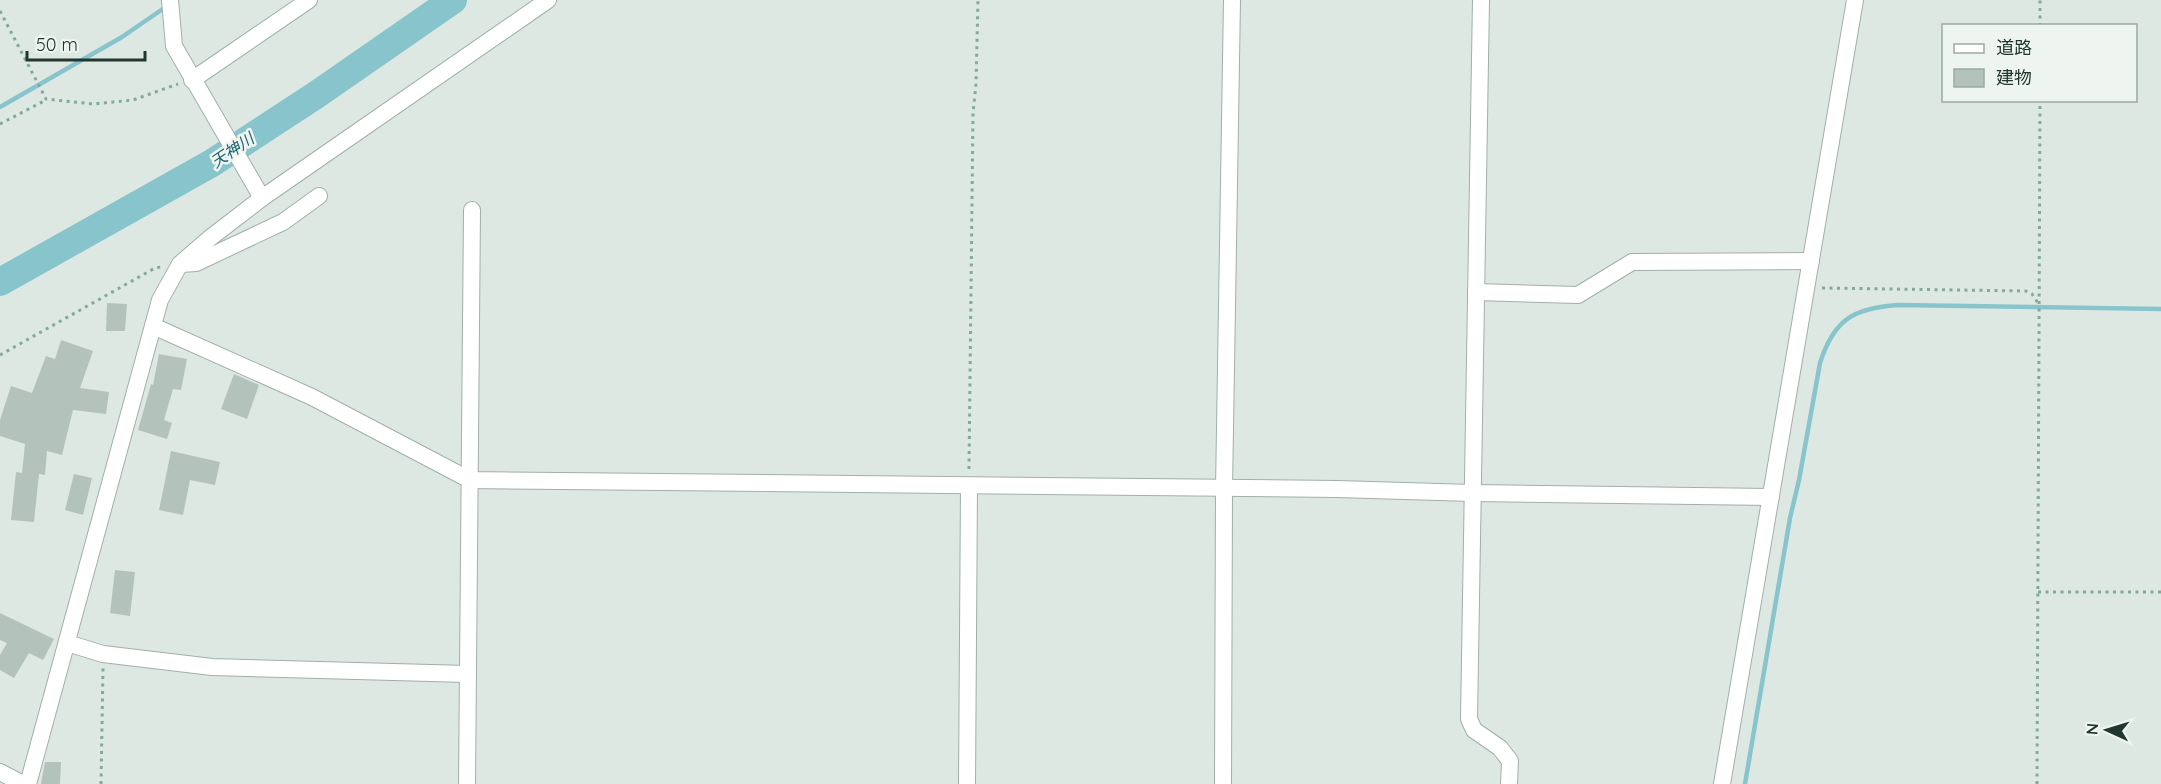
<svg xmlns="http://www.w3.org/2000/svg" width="2161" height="784" viewBox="0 0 2161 784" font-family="Quicksand,'Noto Sans JP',sans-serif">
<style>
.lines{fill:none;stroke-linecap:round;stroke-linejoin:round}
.stream{stroke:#88c4cc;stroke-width:4.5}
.river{stroke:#88c4cc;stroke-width:28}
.building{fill:#b3c3bc}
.minor-casing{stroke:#a1afaa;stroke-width:18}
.path{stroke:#80aa9b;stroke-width:3;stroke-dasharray:3 4.5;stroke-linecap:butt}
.minor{stroke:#fff;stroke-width:16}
.labels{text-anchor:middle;stroke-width:5;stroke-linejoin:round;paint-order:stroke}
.water-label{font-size:16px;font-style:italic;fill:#1e646f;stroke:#eef5f1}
</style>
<rect width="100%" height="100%" fill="#dee8e3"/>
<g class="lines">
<g class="stream">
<polyline points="0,107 122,37 167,6"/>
<path d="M1745 784 1790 518 1799 480 1820 363C1834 319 1854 308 1898 305L2161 309"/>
</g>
<polyline class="river" points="0,282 212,163 316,95 453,0"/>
</g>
<g class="building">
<polygon points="107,303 127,304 125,331 106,331"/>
<polygon points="61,340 93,351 80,388 109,392 106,414 73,410 62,455 47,451 45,475 39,474 34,522 11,520 16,472 22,473 25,444 0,436 0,420 11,386 32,393 46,356 55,359"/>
<polygon points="159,354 187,359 181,390 173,389 164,420 172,423 167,439 138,430 151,384 153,385"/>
<polygon points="234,374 259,385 247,419 221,409"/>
<polygon points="171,451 220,462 215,485 190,480 183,515 159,510"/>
<polygon points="74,474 92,478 83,515 65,510"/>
<polygon points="115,570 135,572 130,616 110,613"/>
<polygon points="0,613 54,639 43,660 29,653 14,678 0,670 0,655 7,643 0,640"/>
<polygon points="45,762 61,762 60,784 41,784"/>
</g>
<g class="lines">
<g class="minor-casing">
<g id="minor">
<polyline points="170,0 174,46 262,198"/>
<polyline points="1481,0 1469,719 1474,730 1500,748 1510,761 1509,784"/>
<polyline points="192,80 309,0"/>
<polyline points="181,264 196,263 283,222 319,196"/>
<polyline points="1476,292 1578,295 1632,262 1811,261"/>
<polyline points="153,326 312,397 470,480 1337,489 1473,493 1771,497"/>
<polyline points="67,643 103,654 212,667 468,674"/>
<polyline points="0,772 23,784"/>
<polyline points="28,784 160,300 180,264 210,238 262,198 548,0"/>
<polyline points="467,784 472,210"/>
<polyline points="967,784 969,486"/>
<polyline points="1223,784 1224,489 1232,0"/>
<polyline points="1722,784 1855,0"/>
</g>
</g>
<g class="path">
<polyline points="0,11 46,99 93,104 133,100 178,84"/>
<polyline points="2040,26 2040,0"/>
<polyline points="0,124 46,100"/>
<polyline points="1822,288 2026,291 2032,294 2038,303"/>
<polyline points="0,355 155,268 161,267"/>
<polyline points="969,469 973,113 976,84 978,0"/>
<polyline points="2038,592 2161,592"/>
<polyline points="101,784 103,668"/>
<polyline points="2037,784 2040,100"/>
</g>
<use href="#minor" class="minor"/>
</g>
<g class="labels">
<g class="water-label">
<text transform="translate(232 150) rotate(-34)" y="6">天神川</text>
</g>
</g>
<rect x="1942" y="24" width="195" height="78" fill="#eef5f1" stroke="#9ca9a4" stroke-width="1.5"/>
<rect x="1954" y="44" width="30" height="9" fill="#ffffff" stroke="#9ca9a4" stroke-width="1.5"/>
<text x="1996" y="54" font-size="18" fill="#203730">道路</text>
<rect x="1954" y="69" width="30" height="18" fill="#b3c3bc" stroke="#9ca9a4" stroke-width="1.5"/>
<text x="1996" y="84" font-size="18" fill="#203730">建物</text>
<g transform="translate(2107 730) rotate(274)" stroke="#eef5f1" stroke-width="4.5" paint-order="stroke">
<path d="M0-4.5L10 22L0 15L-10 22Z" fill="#203730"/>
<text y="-9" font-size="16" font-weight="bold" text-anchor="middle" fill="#203730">N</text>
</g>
<path d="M27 51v9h118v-9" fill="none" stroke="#203730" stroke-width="3"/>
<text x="36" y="51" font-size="18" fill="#203730" stroke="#eef5f1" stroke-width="4.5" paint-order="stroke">50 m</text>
</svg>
